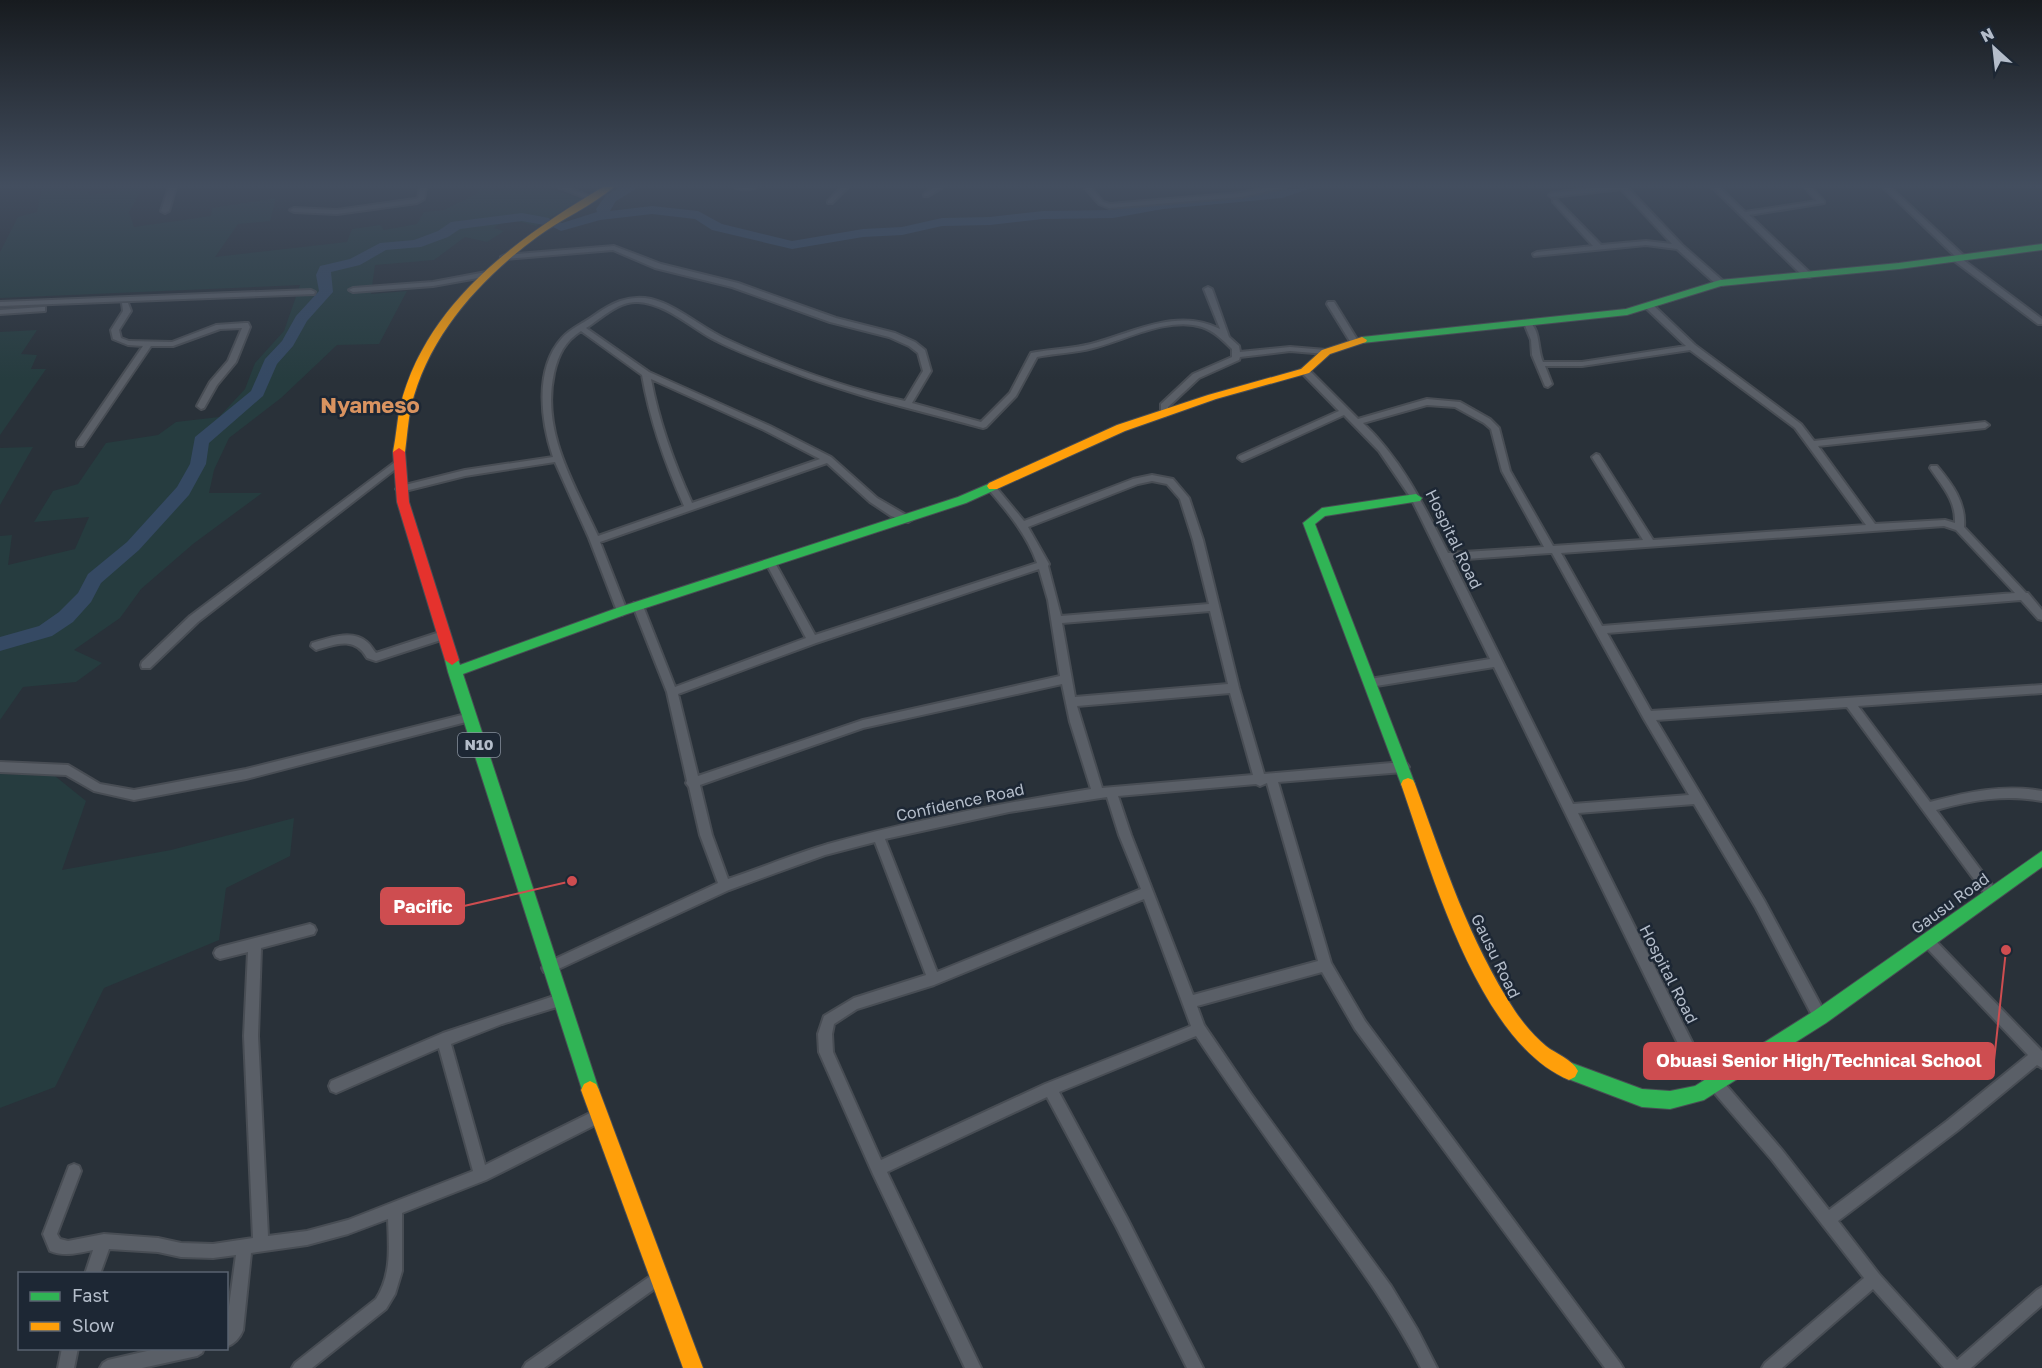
<svg xmlns="http://www.w3.org/2000/svg" width="2042" height="1368" viewBox="0 0 2042 1368" font-family="'Golos Text',sans-serif">
<style>
.green{fill:#263c3f}
.lines{fill:none;stroke-linecap:round;stroke-linejoin:round}
.river{fill:#354963;fill-rule:evenodd}
.street-casing{stroke:#484d54;stroke-width:4}
.fast-casing{stroke:#484d54;stroke-width:2}
.slow-casing{stroke:#484d54;stroke-width:2}
.jam-casing{stroke:#484d54;stroke-width:2}
.street{fill:#5a5f67;fill-rule:evenodd}
.fast{fill:#30b455;fill-rule:evenodd}
.slow{fill:#ff9f0a;fill-rule:evenodd}
.jam{fill:#e5322d;fill-rule:evenodd}
.labels{text-anchor:middle;stroke-width:5;stroke-linejoin:round;paint-order:stroke}
.shield{fill:#1d2734;stroke:#87909d;stroke-width:1.5}
.shield-label{font-size:15px;font-weight:bold;fill:#b4bdca}
.street-label{font-size:16px;fill:#b4bdca;stroke:#1d2734}
.district-label{font-size:22px;font-weight:bold;fill:#d99360;stroke:#1d2734}
.leader{fill:none;stroke:#ce4d50;stroke-width:2}
.callout-dot{fill:#ce4d50;stroke:#1d2734;stroke-width:2}
.callout{fill:#ce4d50;stroke:#ce4d50;stroke-width:2}
.callout-label{font-size:18px;text-anchor:middle;font-weight:bold;fill:#fff}
</style>
<rect width="100%" height="100%" fill="#293139"/>
<g class="green">
<path d="M42 187H63L64 191 90 190 89 195 115 192 118 187H143L129 212 134 227 211 216 212 208 276 198 270 221 238 224 215 257 347 242 352 229 380 225 384 230 417 224 424 212 444 210 478 193 479 187H493L496 192C524 181 554 189 582 199L536 226C521 222 508 216 494 228L504 231 487 242 465 237 434 260 375 265 371 294 407 291 379 344 337 345 281 398 229 438 214 470 209 493H262L193 544 141 589 120 618 74 650 102 663 76 682 23 687 0 720V536L12 535 8 565 75 549 89 517 34 522 53 491 78 484 106 443 158 435 176 422 219 417 245 389 255 363 284 331 300 285 0 298V252L18 217 37 212Z"/>
<polygon points="37,330 21,354 37,355 31,369 46,369 0,435 0,332"/>
<polygon points="33,447 0,505 0,448"/>
<polygon points="0,774 55,776 86,801 62,870 171,850 294,818 290,856 226,888 219,940 104,988 55,1087 0,1108"/>
</g>
<g class="lines">
<g class="river">
<polygon points="621,187 639,187 616,201 610,211 652,206 698,211 722,224 792,241 863,229 902,227 942,218 990,217 1043,211 1113,210 1163,201 1314,187 1282,198 1163,209 1113,218 1043,219 990,225 942,226 902,235 863,237 792,249 712,230 695,219 652,214 600,220 561,231 549,225 551,222 562,223 597,212 596,209 606,195"/>
<polygon points="522,213 549,218 551,221 544,225 522,221 460,229 448,237 421,247 386,250 360,265 331,272 333,292 307,321 293,346 277,364 263,396 209,443 206,464 189,495 139,550 101,583 91,602 73,622 52,636 0,651 0,637 39,626 59,612 78,593 88,574 127,542 177,487 190,464 195,437 251,391 265,359 282,341 296,316 319,291 316,275 320,266 350,259 380,243 414,240 438,231 451,222"/>
</g>
<g class="street-casing">
<g id="street">
<polygon points="169,187 176,187 169,211 165,213 161,211"/>
<polygon points="420,187 426,187 424,199 417,203 337,214 294,212 290,210 294,208 337,210 415,199 418,198"/>
<polygon points="558,187 568,187 593,198 588,199"/>
<path d="M735 187H756C751 190 740 190 735 187Z"/>
<polygon points="841,187 848,187 832,203 828,203 828,201"/>
<polygon points="934,187 943,187 928,196 924,196 924,194"/>
<polygon points="1084,187 1091,187 1103,202 1110,204 1241,193 1271,187 1287,187 1241,197 1109,208 1099,204"/>
<polygon points="1601,187 1627,187 1682,245 1723,281 1723,285 1717,285 1677,249 1646,245 1534,256 1533,254 1537,252 1593,246 1553,202 1553,200 1557,200 1601,245 1646,241 1672,244 1621,189 1552,197 1549,195 1552,193"/>
<polygon points="1712,187 1719,187 1745,212 1817,201 1804,187 1811,187 1824,201 1824,203 1749,215 1810,273 1810,277 1804,277"/>
<polygon points="1883,187 1890,187 1963,255 1964,257 1962,259 2042,319 2042,324 2038,324 1953,260 1952,258 1955,256"/>
<path d="M614 246 661 264 738 283 836 318 895 333 915 342 925 350 931 371 912 403 981 422 1010 393 1031 353C1051 349 1071 349 1091 344 1133 333 1177 307 1220 329L1204 289 1208 287 1212 289 1229 337 1239 346 1240 352 1290 347 1326 350 1330 352 1326 354 1290 351 1240 357 1239 360 1199 378 1168 407 1169 413 1165 416 1161 413V404L1193 374 1232 357V349C1223 340 1214 331 1202 327 1169 316 1125 340 1093 348 1075 353 1056 353 1037 357L1016 396 986 427 983 428C917 410 850 395 787 370 761 360 735 351 711 338 688 325 666 304 638 302 618 301 602 318 586 328L649 372 770 426 831 457 877 498 913 519 908 522 905 521 891 516 870 502 827 463 600 542 627 611 622 615 617 611 589 538 555 462 465 476 401 492 396 489 401 486 465 470 553 457C541 421 534 369 562 338 570 329 582 324 592 317 610 304 628 294 651 299 679 306 701 328 728 340 784 366 844 388 905 401L923 371 918 353 909 346 889 337 830 322 732 287 655 268 613 250 505 259 501 257 505 255ZM581 331 642 375C650 421 665 463 684 506L598 536C574 484 541 432 554 373 558 355 565 341 581 331ZM651 379 764 430 820 459 692 503C674 463 659 423 651 379Z"/>
<polygon points="486,272 489,272 489,276 433,286 353,292 349,290 353,288 433,282"/>
<polygon points="311,290 315,292 314,294 0,306 0,302"/>
<polygon points="1328,302 1334,302 1358,341 1357,343 1351,343 1327,304"/>
<polygon points="122,303 128,303 131,311 119,330 121,338 129,341 172,342 216,325 245,323 248,323 250,327 236,362 217,385 204,408 201,409 197,406 210,382 228,361 242,328 220,329 173,346 151,346 83,446 77,446 77,442 143,346 128,345 113,339 111,330 123,311"/>
<path d="M1647 305H1653L1695 345 1801 424 1814 441 1985 422 1989 425 1985 428 1818 446 1875 524 1945 520 1955 523C1956 500 1942 486 1930 468L1931 466H1937C1952 484 1966 502 1964 527L2026 593H2028L2042 610V620L2038 619 2021 600 1607 633 1651 711 2042 685V693L1858 706 1930 802C1968 792 2003 784 2042 791V801C2005 794 1972 800 1936 810L1995 889 1997 893 1995 897 1991 898 1987 897 1847 707 1656 720 1764 900 1825 1013 1826 1017 1825 1021 1820 1023 1815 1021 1756 908 1694 804 1578 813 1696 1050 1782 1150 1829 1210 1947 1121 2028 1055 1923 944 1921 940 1923 936 1927 934 1931 936 2042 1051V1068L2037 1065 1957 1131 1838 1221 1879 1274 1957 1360 2037 1290 2042 1287V1305L1971 1368H1944L1873 1289 1782 1368H1762L1765 1363 1864 1278 1772 1160 1686 1060 1494 667 1370 687 1366 686 1365 683 1366 680 1370 679 1490 659 1411 498 1379 451 1344 415 1245 460 1242 461 1238 458 1239 456 1339 411 1302 373V369H1308L1358 419 1427 399 1460 402 1490 419 1499 428 1510 471 1553 546 1643 540 1592 457 1596 454 1599 455 1653 540 1866 525 1795 428 1690 350 1582 366H1545L1552 384 1548 387 1545 386 1532 355 1531 340 1524 323 1525 321H1528C1541 329 1537 349 1543 362H1582L1686 346 1647 309ZM1427 405 1455 407 1484 423 1491 429 1502 471 1544 547 1448 553C1424 506 1402 460 1363 423ZM1944 526 1956 530 2015 593 1602 626 1561 553ZM1550 553H1552L1644 719 1689 795 1573 804 1452 560Z"/>
<polygon points="42,307 45,307 45,311 0,314 0,310"/>
<polygon points="399,459 403,462 402,464 198,622 150,668 142,668 141,665 142,662 190,616"/>
<path d="M1152 475 1173 479 1189 498 1203 540 1239 688 1264 774 1403 762 1407 764 1409 767 1407 770 1403 772 1278 782 1331 963 1365 1021 1620 1363 1623 1368H1605L1355 1029 1322 972 1197 1006 1204 1025 1251 1094 1391 1286 1417 1329 1437 1368H1421C1391 1309 1353 1258 1314 1204 1274 1149 1234 1093 1196 1036L1059 1092 1127 1218 1203 1368H1187L1117 1228 1047 1097 887 1172 981 1368H965L873 1174 819 1052 818 1034 824 1016 854 998 926 975 875 842 825 855 729 890 552 972 548 974 544 972 542 968 544 964 718 883 700 835 689 787 686 783 687 781 667 692 633 606 634 603H642L643 606 675 687 806 638 766 563 768 561H774L815 635 1037 563C1027 535 1008 512 989 490L987 488 989 486H995L1024 521 1133 479ZM1152 481 1167 484 1180 499 1193 540 1209 604 1061 616 1048 566 1049 564 1028 527 1138 484ZM1039 569 1048 600 1060 676 863 720 698 776 678 694 816 643ZM1210 611 1228 684 1075 697 1062 623ZM1062 684 1070 722 1091 789C1003 803 914 820 828 844 794 854 761 868 728 879L712 835 700 785 863 728ZM1230 693 1253 775 1102 788 1077 706ZM1267 783 1318 961 1193 995 1131 835 1118 796 1256 784 1260 786ZM1107 797 1119 835 1141 889 937 972 885 839 1009 812ZM1144 899 1191 1026 1045 1084 881 1160 833 1052 832 1034 834 1024 857 1009 934 985Z"/>
<path d="M443 631 447 632 448 635 447 638 376 661 367 658C355 636 336 644 316 650L311 646 312 643C329 638 352 629 367 642 371 645 373 650 376 653Z"/>
<polygon points="470,713 474,714 475,717 474,720 470,721 246,779 134,800 94,791 66,775 0,772 0,762 68,765 100,784 134,790 246,769"/>
<path d="M310 924 314 926 316 930 314 934 261 948 258 1036 268 1236 307 1231 348 1220 473 1171 439 1048 336 1093 331 1091 329 1086 331 1081 443 1033 560 994 565 996 566 1000 565 1004 560 1006 502 1024 451 1044 485 1165 598 1109 603 1111 605 1116 603 1121 486 1180 402 1213V1271L395 1294 386 1309 312 1368H292L295 1363 376 1299C392 1274 389 1247 388 1219L348 1234 307 1245 251 1253 243 1330C240 1338 234 1344 226 1347V1328L236 1255 213 1258 181 1257 158 1252 109 1249 100 1274H85L93 1250C78 1253 65 1257 50 1251L43 1234 69 1166 74 1164 79 1166 81 1171 57 1234 60 1239 68 1241 104 1234 158 1238 181 1243 213 1244 253 1238 244 1036 248 952 220 959 216 957 214 953 216 949 220 947Z"/>
<polygon points="659,1270 664,1272 666,1277 664,1282 544,1368 523,1368 526,1363"/>
<polygon points="62,1348 78,1348 74,1368 58,1368"/>
<polygon points="160,1348 204,1348 202,1353 197,1356 142,1368 100,1368 103,1363 108,1360"/>
</g>
</g>
<g class="fast-casing">
<g id="fast">
<polygon points="2042,244 2042,250 1899,269 1721,286 1627,315 1362,343 1357,340 1362,337 1626,309 1720,280 1899,263"/>
<polygon points="993,482 999,486 997,489 966,503 627,614 463,674 599,1090 596,1096 590,1099 584,1096 448,672 445,660 447,656 457,656 460,665 617,608 958,497"/>
<polygon points="1416,494 1422,498 1420,501 1325,516 1315,524 1415,784 1413,788 1408,790 1403,788 1401,784 1303,523 1322,508"/>
<polygon points="2042,851 2042,867 1826,1023 1704,1100 1670,1109 1642,1107 1563,1077 1560,1071 1563,1065 1569,1062 1642,1089 1670,1091 1695,1086 1814,1011"/>
</g>
</g>
<g class="slow-casing">
<g id="slow">
<path d="M603 187H614C592 206 561 219 537 237 480 279 428 336 411 407 408 421 407 437 405 452L403 455H395L393 452C396 437 397 421 400 407 425 304 517 238 603 187Z"/>
<polygon points="1362,337 1367,340 1366,342 1330,354 1309,373 1216,399 1125,431 997,489 989,489 987,486 989,483 1117,425 1208,395 1301,369 1322,350"/>
<path d="M1408 778 1413 780 1415 784C1444 863 1469 941 1515 1011 1523 1023 1535 1037 1546 1046 1556 1054 1572 1059 1578 1071L1575 1077 1569 1080C1478 1042 1431 870 1401 784L1403 780Z"/>
<polygon points="590,1081 596,1084 599,1090 703,1368 683,1368 581,1090 584,1084"/>
</g>
</g>
<g class="jam-casing">
<polygon id="jam" points="399,448 405,452 409,502 459,660 452,665 445,660 397,502 393,452"/>
</g>
<use href="#street" class="street"/>
<use href="#fast" class="fast"/>
<use href="#slow" class="slow"/>
<use href="#jam" class="jam"/>
</g>
<linearGradient id="sky" x2="0" y2="1"><stop stop-color="#171b1f"/><stop offset="0.49" stop-color="#434e5f"/><stop offset="1" stop-color="#434e5f" stop-opacity="0"/></linearGradient>
<rect width="2042" height="379" fill="url(#sky)"/>
<g class="labels">
<rect class="shield" x="458" y="733" width="42" height="24" rx="4.5"/>
<g class="shield-label">
<text x="479" y="750">N10</text>
</g>
<g class="street-label">
<text transform="translate(1454 539) rotate(64)" y="6">Hospital Road</text>
<text transform="translate(960 802) rotate(-12)" y="6">Confidence Road</text>
<text transform="translate(1950 903) rotate(-36)" y="6">Gausu Road</text>
<text transform="translate(1496 956) rotate(64)" y="6">Gausu Road</text>
<text transform="translate(1669 974) rotate(63)" y="6">Hospital Road</text>
</g>
<g class="district-label">
<text x="370" y="413">Nyameso</text>
</g>
</g>
<path class="leader" d="M572 881L464 906M2006 950L1994 1061"/>
<g class="callout-dot">
<circle cx="572" cy="881" r="6"/>
<circle cx="2006" cy="950" r="6"/>
</g>
<g class="callout">
<rect x="381" y="888" width="83" height="36" rx="6"/>
<rect x="1644" y="1043" width="350" height="36" rx="6"/>
</g>
<g class="callout-label">
<text x="423" y="913">Pacific</text>
<text x="1819" y="1067">Obuasi Senior High/Technical School</text>
</g>
<rect x="18" y="1272" width="210" height="78" fill="#1d2734" stroke="#596370" stroke-width="1.5"/>
<rect x="30" y="1292" width="30" height="9" fill="#30b455" stroke="#596370" stroke-width="1.5"/>
<text x="72" y="1302" font-size="18" fill="#b4bdca">Fast</text>
<rect x="30" y="1322" width="30" height="9" fill="#ff9f0a" stroke="#596370" stroke-width="1.5"/>
<text x="72" y="1332" font-size="18" fill="#b4bdca">Slow</text>
<g transform="translate(1994 48) rotate(333)" stroke="#1d2734" stroke-width="4.5" paint-order="stroke">
<path d="M0-4.5L10 22L0 15L-10 22Z" fill="#b4bdca"/>
<text y="-9" font-size="16" font-weight="bold" text-anchor="middle" fill="#b4bdca">N</text>
</g>
</svg>
